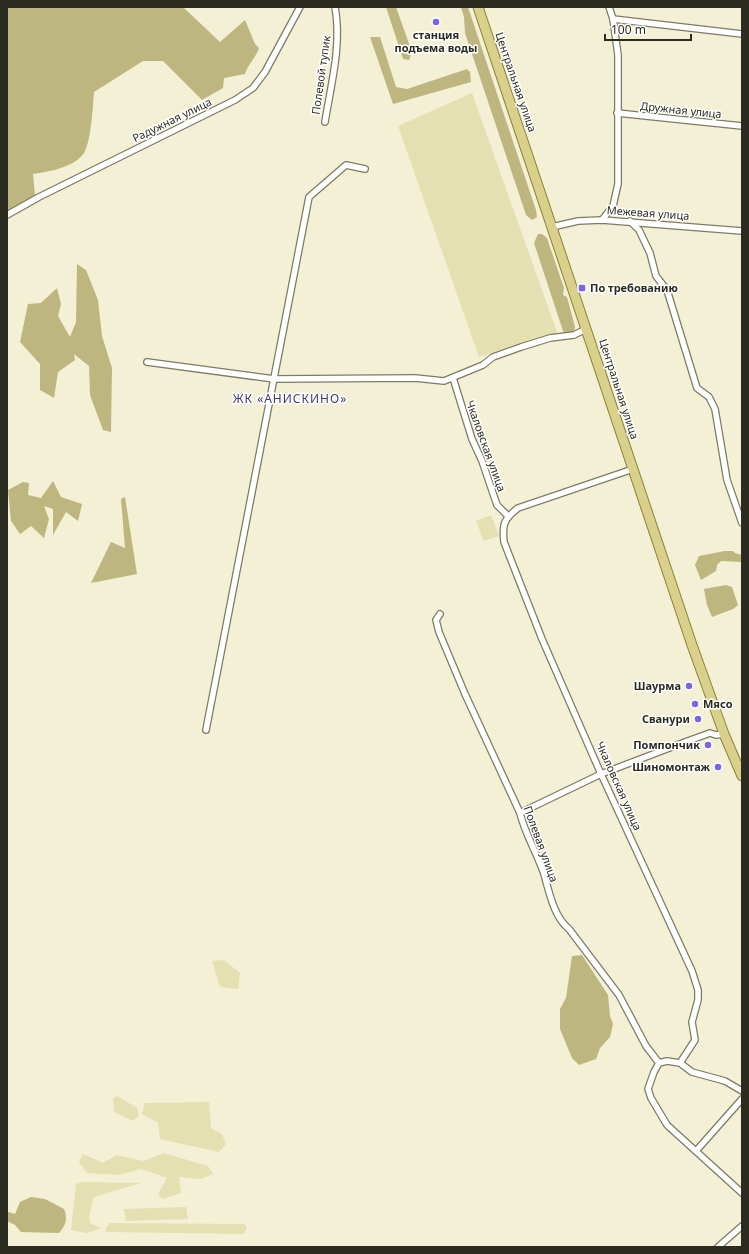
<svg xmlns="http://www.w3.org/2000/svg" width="749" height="1254" viewBox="0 0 749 1254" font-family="'Noto Sans',sans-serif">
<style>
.green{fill:#e5e0b1}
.forest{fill:#bdb67e}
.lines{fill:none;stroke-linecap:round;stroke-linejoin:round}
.minor-casing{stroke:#7e7b63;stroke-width:8}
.primary-casing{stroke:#8c8135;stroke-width:11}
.minor{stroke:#fff;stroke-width:5.5}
.primary{stroke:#d9d08c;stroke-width:9}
.poi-dot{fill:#7c65e0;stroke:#fff;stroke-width:1.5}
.labels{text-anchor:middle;stroke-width:3;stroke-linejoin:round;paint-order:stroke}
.poi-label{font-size:11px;font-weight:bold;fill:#2c2b20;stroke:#fff;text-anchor:end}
.street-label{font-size:11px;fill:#2c2b20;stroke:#fff}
.neighbourhood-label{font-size:12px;letter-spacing:1px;fill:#423875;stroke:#fff}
</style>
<rect width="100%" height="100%" fill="#f3f0d5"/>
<g class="green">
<polygon points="472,93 558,335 539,337 479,357 398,126"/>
<polygon points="491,515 499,536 484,541 476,521"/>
<polygon points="224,960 240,973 238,989 220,987 212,961"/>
<polygon points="117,1096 137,1108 139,1116 133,1121 114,1112 113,1099"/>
<polygon points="209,1102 211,1128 222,1134 226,1144 219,1152 160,1139 158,1123 142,1114 145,1103"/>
<polygon points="164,1153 208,1166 213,1174 201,1179 179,1177 181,1193 162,1199 158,1194 167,1178 141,1169 119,1175 87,1173 79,1162 83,1154 103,1163 117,1155 143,1161"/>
<polygon points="83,1182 141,1183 94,1197 89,1216 90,1223 101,1228 87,1233 71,1230 76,1184"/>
<polygon points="186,1207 188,1219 126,1221 124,1209"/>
<polygon points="110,1223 244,1224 247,1228 244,1234 107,1232 105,1230"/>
</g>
<g class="forest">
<path d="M7 7H183L220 42 245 20 255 44 259 48C257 56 248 64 245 74L224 78 223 88 202 100 163 61H143L94 92C93 105 91 142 84 153 75 167 48 172 33 174L35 196 7 214Z"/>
<polygon points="386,7 396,7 412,52 409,60 403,59"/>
<polygon points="461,7 468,7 536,210 537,217 532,220 526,215 465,33 464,17"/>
<polygon points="370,37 380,37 396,87 407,89 467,69 470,72 471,82 393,104"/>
<polygon points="538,234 542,234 547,238 564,288 563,295 567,297 575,327 574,332 564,334 534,243"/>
<polygon points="77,264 86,270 98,300 102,336 112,368 111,432 103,430 90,395 89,366 74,354 75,360 58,372 54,398 40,390 40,364 20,342 28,304 41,303 57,288 61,304 58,316 70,337 76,322"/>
<polygon points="53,481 61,497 82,504 78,521 66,512 53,535 53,509 44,506 49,519 44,538 31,526 20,534 11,521 8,490 23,482 29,483 28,495 41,498"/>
<polygon points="125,497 137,574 91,583 111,542 125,548 121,499"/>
<polygon points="725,551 733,551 735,553 742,555 742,562 721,561 717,565 716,571 701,580 695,565 699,556"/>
<polygon points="726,585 732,587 738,605 733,609 712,617 707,605 704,589"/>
<polygon points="582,955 608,995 610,1016 613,1024 610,1037 600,1048 596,1059 579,1065 572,1058 560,1029 560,1009 566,998 572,956"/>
<path d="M31 1197 45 1199 64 1209C68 1219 66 1225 59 1233L21 1232 15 1225 7 1221V1210L8 1212 15 1214 20 1202Z"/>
</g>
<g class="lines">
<g class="minor-casing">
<g id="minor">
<polyline points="613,19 742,34"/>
<polyline points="617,113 742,126"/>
<path d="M325 122C331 84 342 45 335 7"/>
<polyline points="7,215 39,197 235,100 253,88 265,72 300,7"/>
<polyline points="602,220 613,206 618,184 618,55 613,19 609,7"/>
<polyline points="630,221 639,230 650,253 656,276 667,290 697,388 709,397 715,409 727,480 742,523"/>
<polyline points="552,227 578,221 602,220 742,231"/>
<polyline points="147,362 274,379 415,378 444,381 483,365 493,357 521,347 550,338 574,335 586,329"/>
<polyline points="453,378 472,439 482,461 497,505 508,516"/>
<path d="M633 469 518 508C504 519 502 524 504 542L542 639 601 774 692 971 698 990V1000L692 1022 695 1040 680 1063"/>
<path d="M440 614 436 620 439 632 465 694 520 813C525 834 537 853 544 874 549 892 554 917 569 929L619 995 646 1046 659 1063"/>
<polyline points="206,730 309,197 346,165 365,169"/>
<polyline points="520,813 601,774 685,742 710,733 716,735 724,734"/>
<polyline points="659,1063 654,1072 648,1089 651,1098 667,1125 742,1193"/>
<polyline points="659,1063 667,1061 680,1063 692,1072 725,1081 742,1091"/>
<polyline points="696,1151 742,1099"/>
<polyline points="718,1247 742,1226"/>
</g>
</g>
<g class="primary-casing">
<polyline id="primary" points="478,7 692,645 724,734 742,776"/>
</g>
<use href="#minor" class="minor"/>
<use href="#primary" class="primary"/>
</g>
<g class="poi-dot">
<circle cx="436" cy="22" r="4"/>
<rect x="578" y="284" width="8" height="8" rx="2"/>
<circle cx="689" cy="686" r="4"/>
<circle cx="695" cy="704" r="4"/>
<circle cx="698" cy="719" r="4"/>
<circle cx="708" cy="745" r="4"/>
<circle cx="718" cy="767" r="4"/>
</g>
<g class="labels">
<g class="poi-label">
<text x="436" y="39" text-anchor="middle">станция<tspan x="436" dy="13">подъема воды</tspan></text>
<text x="590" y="292" text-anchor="start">По требованию</text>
<text x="681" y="690">Шаурма</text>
<text x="703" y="708" text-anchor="start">Мясо</text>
<text x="690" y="723">Сванури</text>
<text x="700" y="749">Помпончик</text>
<text x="710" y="771">Шиномонтаж</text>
</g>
<g class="street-label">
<text transform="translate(321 75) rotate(-82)" y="4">Полевой тупик</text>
<text transform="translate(516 82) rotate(71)" y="4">Центральная улица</text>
<text transform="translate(681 110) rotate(6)" y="4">Дружная улица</text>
<text transform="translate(172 120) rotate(-26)" y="4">Радужная улица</text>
<text transform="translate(648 213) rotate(4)" y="4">Межевая улица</text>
<text transform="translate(619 389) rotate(72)" y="4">Центральная улица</text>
<text transform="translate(486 446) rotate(70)" y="4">Чкаловская улица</text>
<text transform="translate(619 786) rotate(66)" y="4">Чкаловская улица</text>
<text transform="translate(541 844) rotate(70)" y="4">Полевая улица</text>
</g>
<g class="neighbourhood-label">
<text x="290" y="403">ЖК «АНИСКИНО»</text>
</g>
</g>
<rect width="749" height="1254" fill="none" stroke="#2c2b20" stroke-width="16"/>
<path d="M605 34v6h86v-6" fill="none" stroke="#2c2b20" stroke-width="2"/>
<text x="611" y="34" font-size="12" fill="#2c2b20" stroke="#ffffff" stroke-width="3" paint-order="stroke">100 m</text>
</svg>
